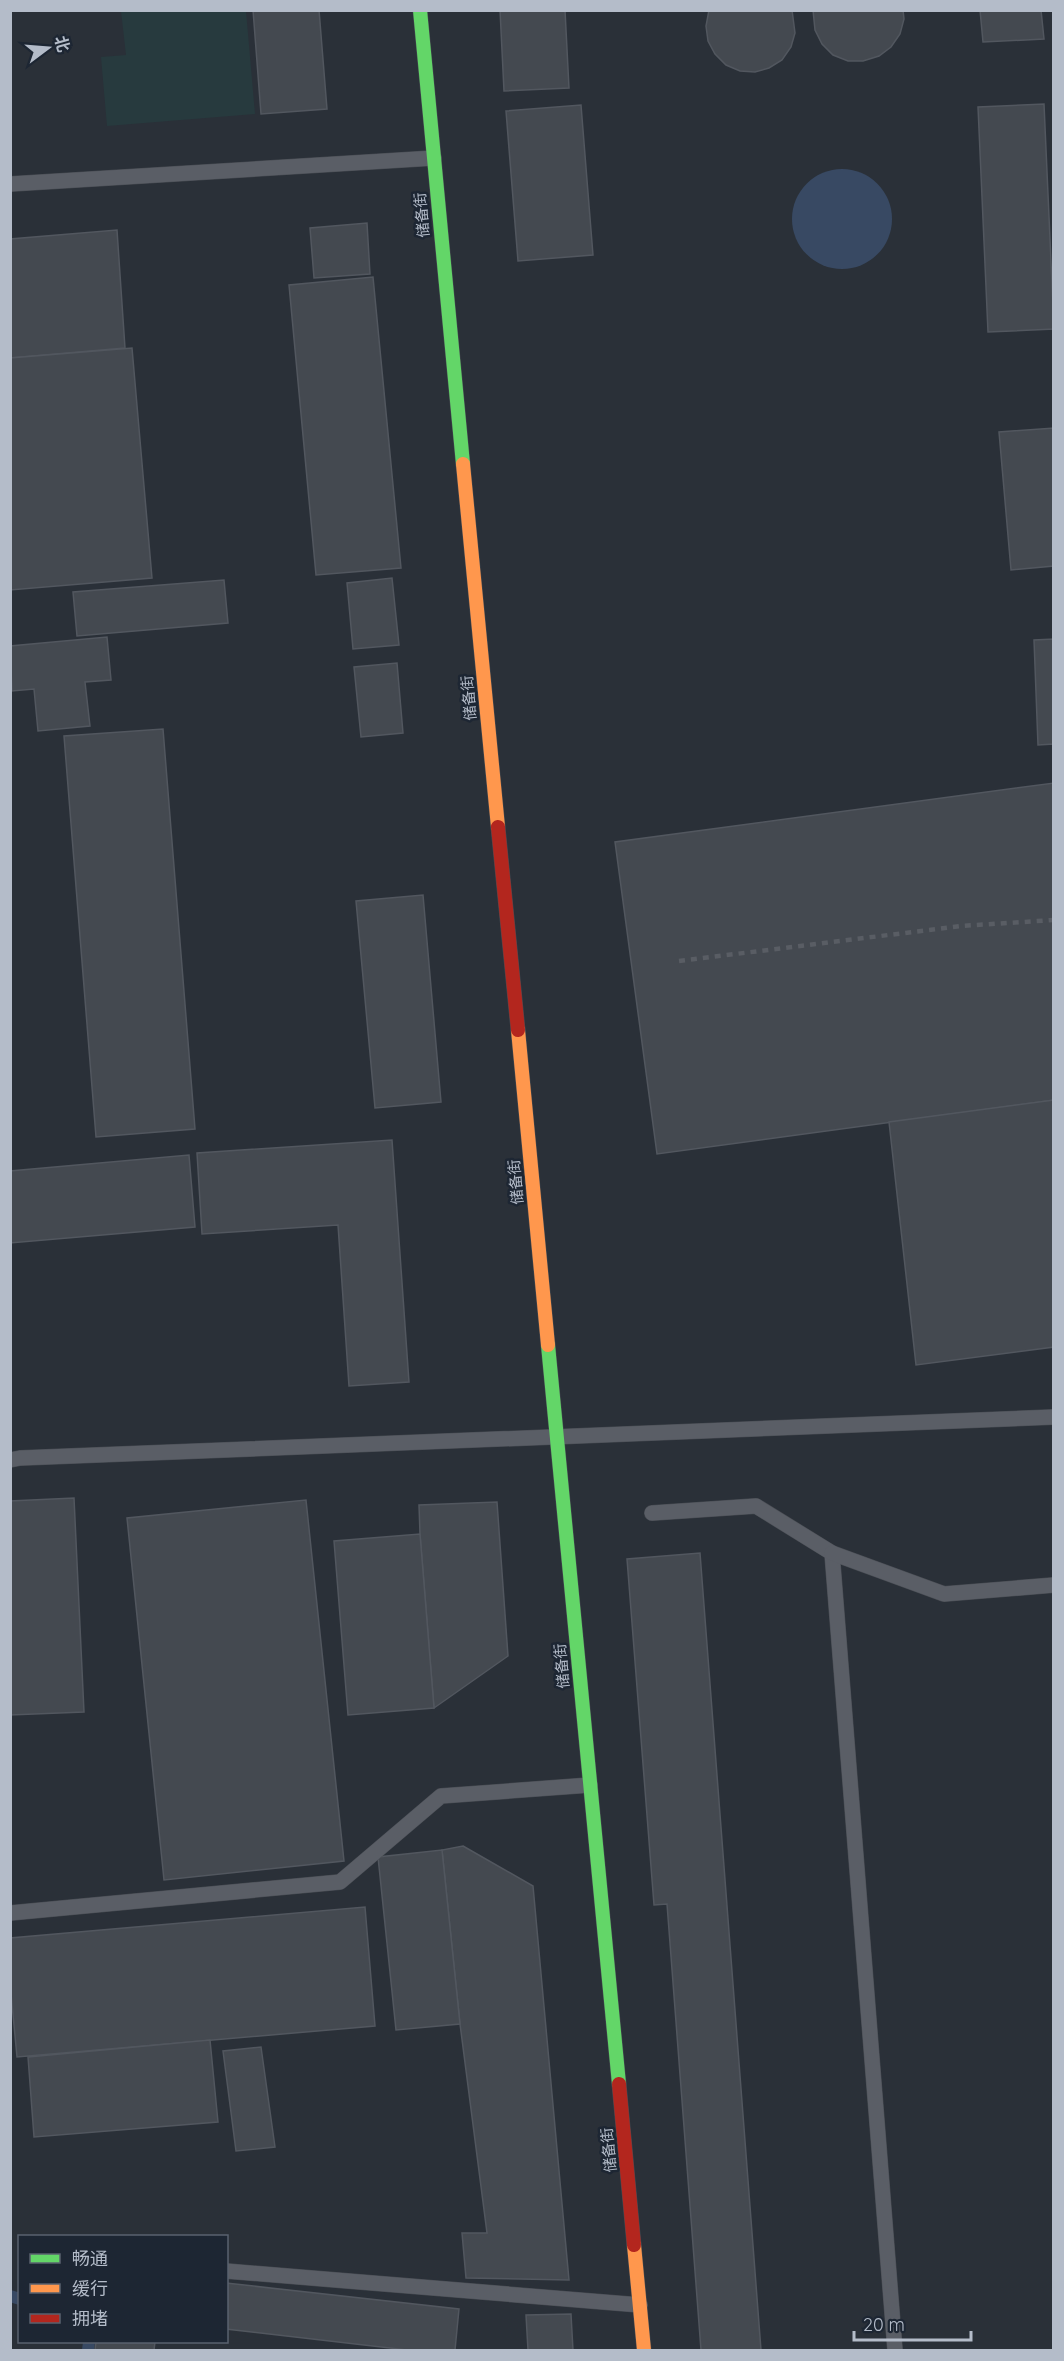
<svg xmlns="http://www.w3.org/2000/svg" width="1064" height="2361" viewBox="0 0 1064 2361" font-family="Quicksand,'Noto Sans SC',sans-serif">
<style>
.green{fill:#273a3e}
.water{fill:#384963}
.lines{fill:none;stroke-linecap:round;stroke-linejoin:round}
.stream{stroke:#384963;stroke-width:12}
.building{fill:#444950;stroke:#52575f;stroke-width:1.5}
.lane-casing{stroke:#484c53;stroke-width:16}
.fast-casing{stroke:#484c53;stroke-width:15}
.slow-casing{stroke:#484c53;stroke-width:15}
.jam-casing{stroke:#484c53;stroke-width:15}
.lane{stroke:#5a5e66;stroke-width:15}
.fast{stroke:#63d668;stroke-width:14}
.slow{stroke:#ff974d;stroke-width:14}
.jam{stroke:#b3261e;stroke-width:14}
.rail{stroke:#595d64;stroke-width:4.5;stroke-dasharray:6 6;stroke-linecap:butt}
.labels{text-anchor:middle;stroke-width:5;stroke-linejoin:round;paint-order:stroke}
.street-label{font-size:15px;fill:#b4bcc9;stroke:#1d2633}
</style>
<rect width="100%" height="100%" fill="#2a3038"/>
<polygon class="green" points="121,11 246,11 255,114 107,126 101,57 126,55"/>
<circle class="water" cx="842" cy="219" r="50"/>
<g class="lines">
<g class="stream">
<polyline points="10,2296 20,2299"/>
<polyline points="88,2350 89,2342"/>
</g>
</g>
<g class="building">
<polygon points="253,10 319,10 327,109 261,114"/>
<polygon points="500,10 565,10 569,88 504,91"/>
<polygon points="792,10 795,33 791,47 782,60 769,68 755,72 740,71 726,65 715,54 708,41 706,26 709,10"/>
<polygon points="813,10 903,10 904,19 900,34 891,47 879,56 863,61 848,61 833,55 822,44 815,30"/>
<polygon points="980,10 1041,10 1044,39 983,42"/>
<polygon points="1044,104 1054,329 988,332 978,107"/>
<polygon points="581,105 593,255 518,261 506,111"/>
<polygon points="367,223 370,274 314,278 310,228"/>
<polygon points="117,230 125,348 10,358 10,239"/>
<polygon points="373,277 401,568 316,575 289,285"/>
<polygon points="132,348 152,578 10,590 10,358"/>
<polygon points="1054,428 1054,566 1011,570 999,432"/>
<polygon points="392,578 399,645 353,649 347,583"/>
<polygon points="224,580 228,623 77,636 73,592"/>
<polygon points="107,637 111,680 85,682 90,726 38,731 34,689 12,691 10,646"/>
<polygon points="1054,639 1054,744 1038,745 1034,640"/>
<polygon points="397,663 403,733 361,737 354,667"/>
<polygon points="163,729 195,1129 96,1137 64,736"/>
<polygon points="1054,783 1054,1100 657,1154 615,842"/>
<polygon points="423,895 441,1102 375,1108 356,901"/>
<polygon points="1054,1100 1054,1347 916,1365 889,1122"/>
<polygon points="392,1140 409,1382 349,1386 338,1225 202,1234 197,1153"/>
<polygon points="189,1155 195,1227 10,1243 10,1171"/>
<polygon points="74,1498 84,1712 10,1715 10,1501"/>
<polygon points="306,1500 344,1861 164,1880 127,1518"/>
<polygon points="497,1502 508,1656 434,1708 420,1534 419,1505"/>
<polygon points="420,1534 434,1708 348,1715 334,1541"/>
<polygon points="700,1553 761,2350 701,2350 667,1904 654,1905 627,1559"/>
<polygon points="463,1846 533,1886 569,2280 466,2278 462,2233 487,2233 460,2024 442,1850"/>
<polygon points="442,1850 460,2024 396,2030 378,1857"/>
<polygon points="365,1907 375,2026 17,2057 10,1983 10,1938"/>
<polygon points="210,2040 218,2122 34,2137 28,2057"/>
<polygon points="261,2047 275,2147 236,2151 223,2051"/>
<polygon points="226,2283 459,2309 455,2350 407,2350 226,2329"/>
<polygon points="571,2314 573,2350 528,2350 526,2315"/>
<polygon points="96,2342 155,2342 154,2350 95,2350"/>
</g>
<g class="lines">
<g class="lane-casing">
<g id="lane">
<polyline points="10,184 434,158"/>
<polyline points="10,1460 20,1458 1054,1417"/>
<polyline points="652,1513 756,1506 832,1553 895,2350"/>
<polyline points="832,1553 944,1594 1054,1585"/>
<polyline points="10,1913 340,1882 441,1796 590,1785"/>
<polyline points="226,2271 640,2305"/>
</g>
</g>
<g class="fast-casing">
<g id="fast">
<polyline points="420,10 463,464"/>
<polyline points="548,1345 619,2084"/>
</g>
</g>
<g class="slow-casing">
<g id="slow">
<polyline points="463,464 498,827"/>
<polyline points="518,1030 548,1345"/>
<polyline points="634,2245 644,2350"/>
</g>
</g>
<g class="jam-casing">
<g id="jam">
<polyline points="498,827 518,1030"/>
<polyline points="619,2084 634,2245"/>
</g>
</g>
<use href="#lane" class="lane"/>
<use href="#fast" class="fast"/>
<use href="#slow" class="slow"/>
<use href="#jam" class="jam"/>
<polyline class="rail" points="679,961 961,926 1054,920"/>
</g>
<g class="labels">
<g class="street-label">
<text transform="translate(422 215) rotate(-95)" y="5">储备街</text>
<text transform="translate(469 698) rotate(-95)" y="5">储备街</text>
<text transform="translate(516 1182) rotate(-95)" y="5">储备街</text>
<text transform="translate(562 1666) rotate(-95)" y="5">储备街</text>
<text transform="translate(609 2150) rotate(-96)" y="5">储备街</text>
</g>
</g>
<rect width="1064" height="2361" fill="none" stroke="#b4bcc9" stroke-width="24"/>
<rect x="18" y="2235" width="210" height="108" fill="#1d2633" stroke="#59626f" stroke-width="1.5"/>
<rect x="30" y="2254" width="30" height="9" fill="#63d668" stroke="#59626f" stroke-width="1.5"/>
<text x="72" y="2265" font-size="18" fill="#b4bcc9">畅通</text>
<rect x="30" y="2284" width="30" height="9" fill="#ff974d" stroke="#59626f" stroke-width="1.5"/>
<text x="72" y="2295" font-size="18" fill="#b4bcc9">缓行</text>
<rect x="30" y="2314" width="30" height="9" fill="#b3261e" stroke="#59626f" stroke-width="1.5"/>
<text x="72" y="2325" font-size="18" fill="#b4bcc9">拥堵</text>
<g transform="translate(48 48) rotate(74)" stroke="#1d2633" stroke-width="4.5" paint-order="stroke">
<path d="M0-4.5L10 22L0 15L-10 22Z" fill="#b4bcc9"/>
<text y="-9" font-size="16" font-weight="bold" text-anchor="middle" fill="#b4bcc9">北</text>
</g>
<path d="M854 2331v9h117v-9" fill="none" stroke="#b4bcc9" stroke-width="3"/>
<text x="863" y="2331" font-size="18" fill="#b4bcc9" stroke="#1d2633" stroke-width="4.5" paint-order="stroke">20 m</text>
</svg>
